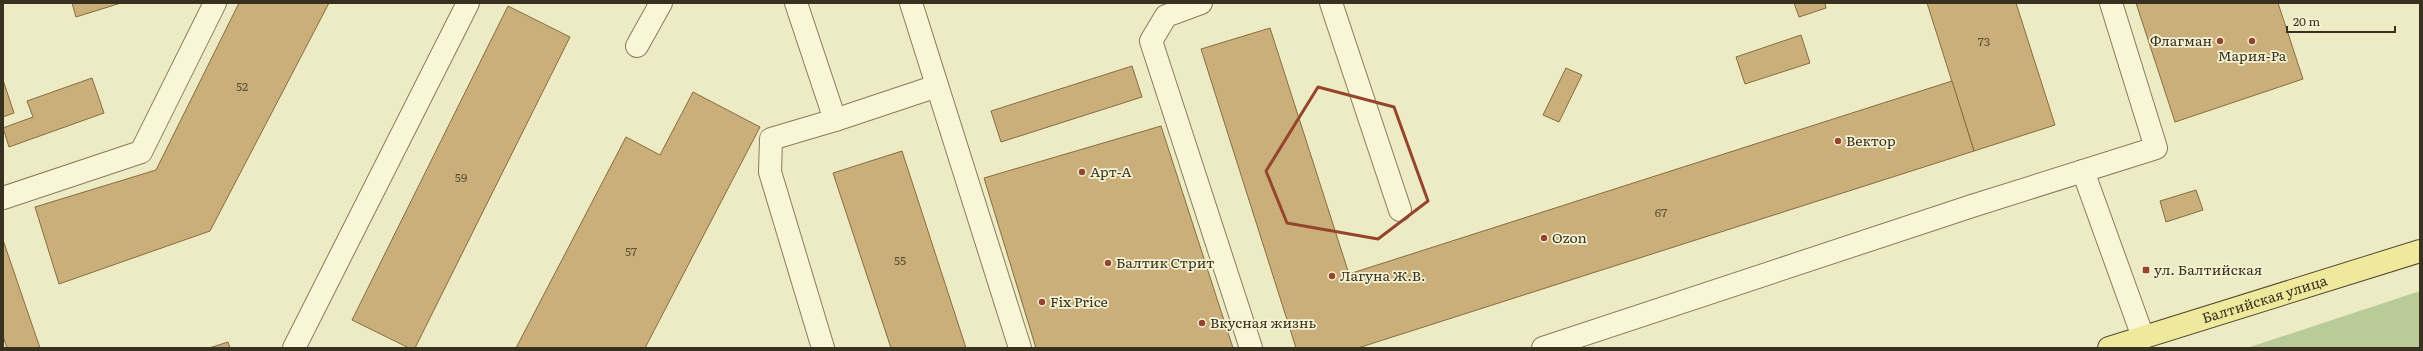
<svg xmlns="http://www.w3.org/2000/svg" width="2423" height="351" viewBox="0 0 2423 351" font-family="Literata,serif">
<style>
.green{fill:#b9cb98}
.building{fill:#caaf7b;stroke:#866d42}
.lines{fill:none;stroke-linecap:round;stroke-linejoin:round}
.minor-casing{stroke:#877d5b;stroke-width:24}
.major-casing{stroke:#554a2f;stroke-width:24}
.minor{stroke:#f8f6d7;stroke-width:22}
.major{stroke:#efe99d;stroke-width:22}
.marked{fill:none;stroke:#95452d;stroke-width:3;stroke-linejoin:round}
.poi-dot{fill:#95452d;stroke:#f5f3d4;stroke-width:1.5}
.labels{text-anchor:middle;stroke-width:3.5;stroke-linejoin:round;paint-order:stroke}
.number-label{font-size:12px;fill:#5c5036}
.poi-label{font-size:14px;fill:#38311f;stroke:#f5f3d4;text-anchor:start}
.street-label{font-size:14px;fill:#38311f;stroke:#f5f3d4}
</style>
<rect width="100%" height="100%" fill="#edebc4"/>
<polygon class="green" points="2420,291 2420,348 2250,347"/>
<g class="building">
<polygon points="72,3 121,3 76,17"/>
<polygon points="239,3 329,3 210,231 59,284 35,207 156,170"/>
<polygon points="1794,3 1825,3 1826,8 1799,17"/>
<polygon points="1927,3 2016,3 2055,125 1974,151"/>
<polygon points="2136,3 2278,3 2303,79 2175,122"/>
<polygon points="508,6 570,37 415,348 409,348 352,320"/>
<polygon points="1270,28 1349,274 1952,81 1974,151 1358,348 1296,348 1201,49"/>
<polygon points="1801,35 1810,63 1745,84 1736,57"/>
<polygon points="1132,66 1142,97 1001,142 991,111"/>
<polygon points="1566,68 1582,75 1559,122 1543,115"/>
<polygon points="92,78 104,113 9,147 3,128 33,117 27,101"/>
<polygon points="3,80 14,113 3,117"/>
<polygon points="693,92 760,127 645,348 516,348 626,137 660,155"/>
<polygon points="1161,126 1233,348 1036,348 984,178"/>
<polygon points="902,151 966,348 891,348 833,173"/>
<polygon points="2196,190 2203,210 2166,222 2160,201"/>
<polygon points="3,240 40,348 7,348 3,336"/>
<polygon points="228,342 230,348 209,348"/>
</g>
<g class="lines">
<g class="minor-casing">
<g id="minor">
<polyline points="796,3 835,120 937,86"/>
<polyline points="911,3 1020,348"/>
<polyline points="1201,3 1166,16 1151,41 1251,348"/>
<polyline points="1331,3 1400,210"/>
<polyline points="637,46 661,3"/>
<polyline points="2083,171 2143,337"/>
<polyline points="3,198 141,152 215,3"/>
<polyline points="294,348 468,3"/>
<polyline points="823,348 770,172 771,139 835,120"/>
<polyline points="1543,348 1972,206 2156,148 2111,3"/>
</g>
</g>
<g class="major-casing">
<g id="major">
<path id="s1" d="M2109 348 2420 251"/>
</g>
</g>
<use href="#minor" class="minor"/>
<use href="#major" class="major"/>
</g>
<path class="marked" d="M1318 87 1394 107 1428 201 1378 239 1287 223 1266 171Z"/>
<g class="poi-dot">
<circle cx="2220" cy="41" r="4"/>
<circle cx="2252" cy="41" r="4"/>
<circle cx="1838" cy="141" r="4"/>
<circle cx="1082" cy="172" r="4"/>
<circle cx="1544" cy="238" r="4"/>
<circle cx="1108" cy="263" r="4"/>
<rect x="2142" y="266" width="8" height="8" rx="2"/>
<circle cx="1332" cy="276" r="4"/>
<circle cx="1042" cy="302" r="4"/>
<circle cx="1202" cy="323" r="4"/>
</g>
<g class="labels">
<g class="number-label">
<text x="1984" y="46">73</text>
<text x="242" y="91">52</text>
<text x="461" y="182">59</text>
<text x="1661" y="217">67</text>
<text x="631" y="256">57</text>
<text x="900" y="265">55</text>
</g>
<g class="poi-label">
<text x="2212" y="46" text-anchor="end">Флагман</text>
<text x="2252" y="61" text-anchor="middle">Мария-Ра</text>
<text x="1846" y="146">Вектор</text>
<text x="1090" y="177">Арт-А</text>
<text x="1552" y="243">Ozon</text>
<text x="1116" y="268">Балтик Стрит</text>
<text x="2154" y="275">ул. Балтийская</text>
<text x="1340" y="281">Лагуна Ж.В.</text>
<text x="1050" y="307">Fix Price</text>
<text x="1210" y="328">Вкусная жизнь</text>
</g>
<g class="street-label">
<text dy="5" stroke="none"><textPath href="#s1" startOffset="163">Балтийская улица</textPath></text>
</g>
</g>
<rect width="2423" height="351" fill="none" stroke="#38311f" stroke-width="8"/>
<path d="M2287 26v6h108v-6" fill="none" stroke="#38311f" stroke-width="2"/>
<text x="2293" y="26" font-size="12" fill="#38311f" stroke="#f5f3d4" stroke-width="3" paint-order="stroke">20 m</text>
</svg>
